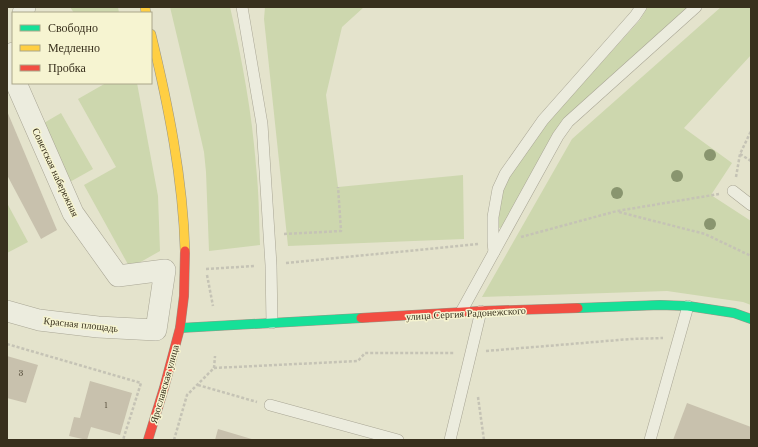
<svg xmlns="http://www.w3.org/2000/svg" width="758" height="447" viewBox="0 0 758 447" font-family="'Libre Baskerville',serif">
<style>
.green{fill:#cdd7ae}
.building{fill:#c8c1ad}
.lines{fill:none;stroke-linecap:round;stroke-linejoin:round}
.lane-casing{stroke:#a9a695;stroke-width:12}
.street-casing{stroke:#a9a695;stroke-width:22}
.fast-casing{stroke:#999685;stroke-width:10}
.slow-casing{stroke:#999685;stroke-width:10}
.jam-casing{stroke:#999685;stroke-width:10}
.path{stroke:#c5c3b5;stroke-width:2.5;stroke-dasharray:3 2;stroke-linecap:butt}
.lane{stroke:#ececde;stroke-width:11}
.street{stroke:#ececde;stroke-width:21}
.fast{stroke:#16e098;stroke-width:9}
.slow{stroke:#ffcf43;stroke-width:9}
.jam{stroke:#f24e42;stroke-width:9}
.tree{fill:#89956f}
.labels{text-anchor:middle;stroke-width:3;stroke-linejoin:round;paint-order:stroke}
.number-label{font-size:8px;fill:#5c5441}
.street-label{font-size:10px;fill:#38301d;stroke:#f6f4d1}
</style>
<rect width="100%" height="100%" fill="#e4e3cc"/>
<g class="green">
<polygon points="70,7 118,7 119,13 74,13"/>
<path d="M170 7H230C242 59 252 113 256 166 259 193 259 219 260 245L209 251 206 172 204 152 190 91Z"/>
<polygon points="265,7 364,7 342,27 326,95 338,187 463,175 464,239 288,246 264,19"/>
<polygon points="648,7 690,7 567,118 504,227 499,228 495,224 503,187 530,145 554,115 640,20"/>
<polygon points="721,7 751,7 751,55 684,128 732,163 711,195 751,221 751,305 743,302 667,291 482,297 572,139"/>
<polygon points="106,83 137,83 158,196 160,251 130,268 84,185 116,167 78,99"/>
<polygon points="61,113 93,169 68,183 37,127"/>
<polygon points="7,203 28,242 7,253"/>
</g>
<g class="building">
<polygon points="7,111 57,230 41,239 7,175"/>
<polygon points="7,356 38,365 26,403 7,398"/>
<polygon points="90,381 132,393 120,435 91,427 87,440 69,436 74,417 80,418"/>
<polygon points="687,403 751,427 751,440 673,440"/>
<polygon points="218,429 255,440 215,440"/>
</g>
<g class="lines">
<g class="lane-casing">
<g id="lane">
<polyline points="242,7 262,124 271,265 272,323"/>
<polyline points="733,191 751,205"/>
<polyline points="494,252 493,242 493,217 498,189 505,174 543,120 635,16 641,7"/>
<polyline points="461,312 558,136 568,122 696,7"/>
<polyline points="270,405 398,440"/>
<polyline points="450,440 481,311"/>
<polyline points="650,440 688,306"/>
</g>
</g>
<g class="street-casing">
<g id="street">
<polyline points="23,13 25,7"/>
<polyline points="13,53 9,69 13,77"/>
<polyline points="7,311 39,320 98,327 156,330 165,270 118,276 73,213 16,83"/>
</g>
</g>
<g class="fast-casing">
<g id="fast">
<polyline points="578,308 660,305 688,306 734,313 751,319"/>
<polyline points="180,328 361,318"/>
</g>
</g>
<g class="slow-casing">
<g id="slow">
<polyline points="145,7 146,13"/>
<path d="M151 34C168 104 183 178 185 251"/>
</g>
</g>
<g class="jam-casing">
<g id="jam">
<polyline points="361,318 481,311 578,308"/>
<polyline points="148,440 164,388 180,328 184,296 185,251"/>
</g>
</g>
<g class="path">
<polyline points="740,154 751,161"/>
<polyline points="736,177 740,154 751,131"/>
<polyline points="619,212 705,234 751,256"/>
<polyline points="284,234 341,231 338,187"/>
<polyline points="521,237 617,211 719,194"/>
<polyline points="286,263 478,244"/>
<polyline points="206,269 255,266"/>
<polyline points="207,275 213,306"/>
<polyline points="7,344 141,383 123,440"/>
<polyline points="486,351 631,339 663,338"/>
<polyline points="214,368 358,361 365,353 455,353"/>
<polyline points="198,385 257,402"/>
<polyline points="478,397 484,440"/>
<polyline points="174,440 187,395 214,368 215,356"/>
</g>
<use href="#lane" class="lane"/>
<use href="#street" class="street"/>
<use href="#fast" class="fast"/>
<use href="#slow" class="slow"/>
<use href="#jam" class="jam"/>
</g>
<g class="tree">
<circle cx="710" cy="155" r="6"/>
<circle cx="677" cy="176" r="6"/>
<circle cx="617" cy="193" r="6"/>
<circle cx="710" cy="224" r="6"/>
</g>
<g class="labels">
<g class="number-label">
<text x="21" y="376">3</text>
<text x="106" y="408">1</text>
</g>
<g class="street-label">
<text transform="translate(56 172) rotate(65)" y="4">Советская набережная</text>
<text transform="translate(466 313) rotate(-3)" y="4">улица Сергия Радонежского</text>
<text transform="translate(81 324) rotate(6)" y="4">Красная площадь</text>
<text transform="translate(164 384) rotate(-74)" y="4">Ярославская улица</text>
</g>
</g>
<rect width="758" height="447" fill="none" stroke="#38301d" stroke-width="16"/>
<rect x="12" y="12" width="140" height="72" fill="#f6f4d1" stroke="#aaa689"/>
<rect x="20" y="25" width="20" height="6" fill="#16e098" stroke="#aaa689"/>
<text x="48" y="32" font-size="12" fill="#38301d">Свободно</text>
<rect x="20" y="45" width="20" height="6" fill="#ffcf43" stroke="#aaa689"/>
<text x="48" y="52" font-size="12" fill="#38301d">Медленно</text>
<rect x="20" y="65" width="20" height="6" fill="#f24e42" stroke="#aaa689"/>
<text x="48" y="72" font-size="12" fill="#38301d">Пробка</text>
</svg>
